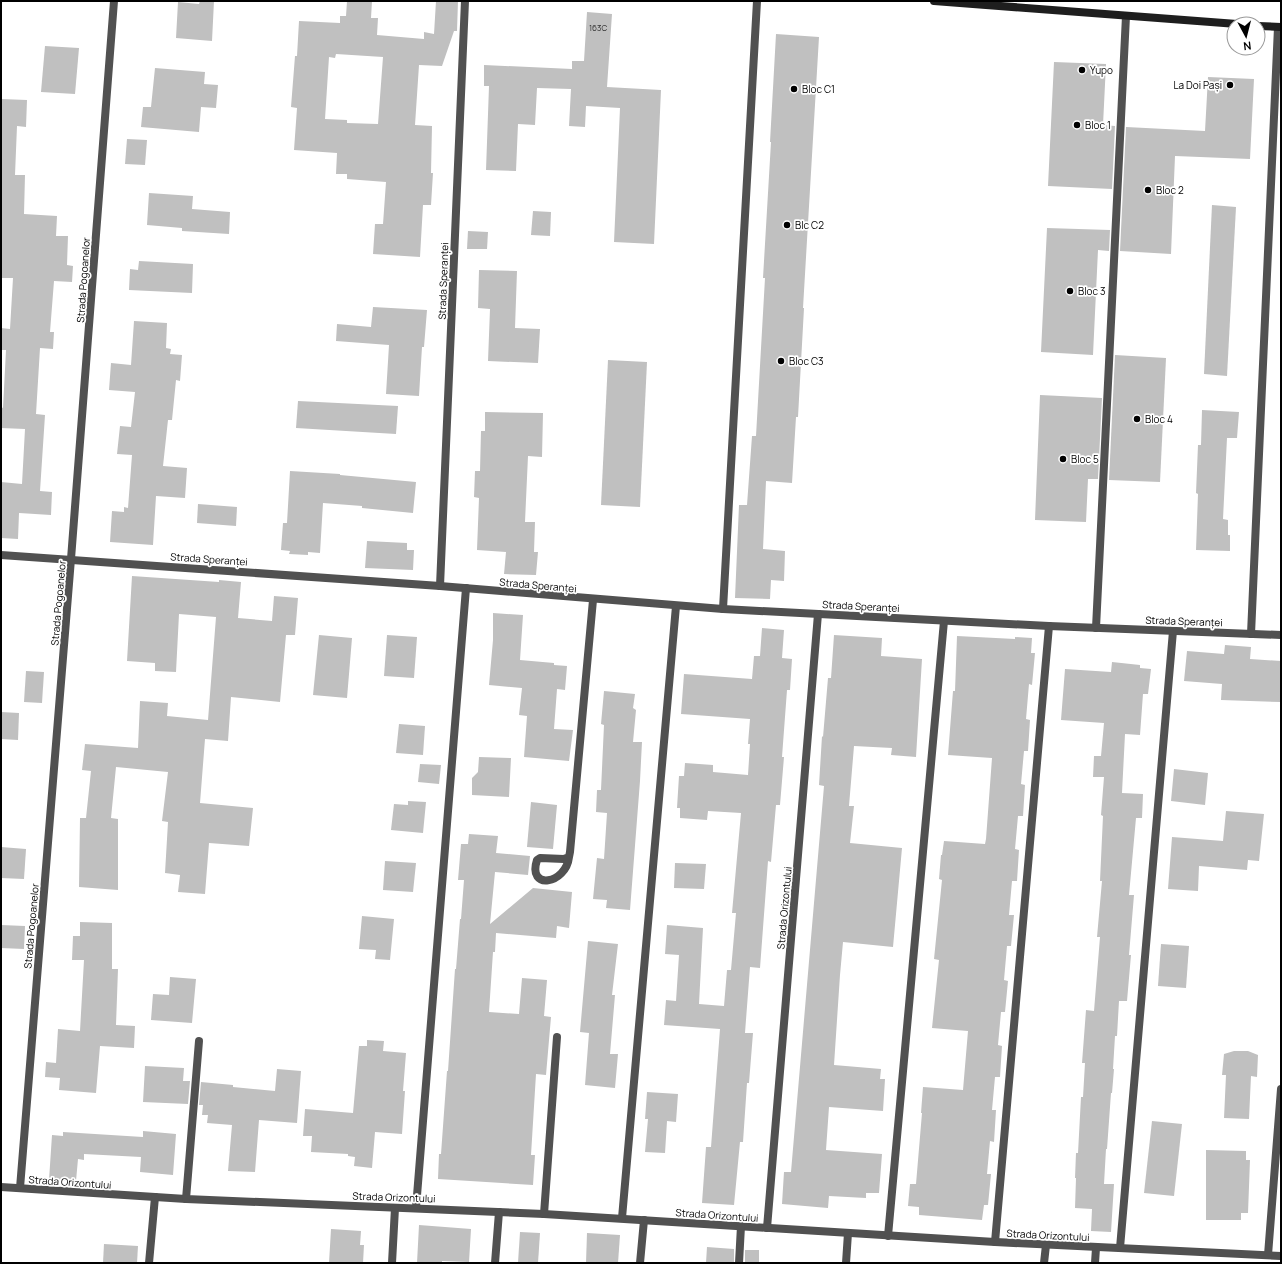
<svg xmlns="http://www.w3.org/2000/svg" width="1282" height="1264" viewBox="0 0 1282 1264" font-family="Manrope,sans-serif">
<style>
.building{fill:#c0c0c0;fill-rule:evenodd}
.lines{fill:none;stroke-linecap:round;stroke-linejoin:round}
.service{stroke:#515151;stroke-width:8}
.minor{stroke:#515151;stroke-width:8}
.secondary{stroke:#1e1e1e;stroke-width:8}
.poi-dot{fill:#000;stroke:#fff;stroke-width:1.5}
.labels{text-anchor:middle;stroke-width:3.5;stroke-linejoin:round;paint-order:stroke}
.number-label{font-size:8px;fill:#303030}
.poi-label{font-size:10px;fill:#000;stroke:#fff;text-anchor:start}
.street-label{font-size:10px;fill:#000;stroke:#fff}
</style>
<rect width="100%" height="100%" fill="#fff"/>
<g class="building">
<polygon points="200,1 214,1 212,41 176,38 178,2 199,4"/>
<path d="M347 1H372L371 18H378L377 35 424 39V32L434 34 436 1H458L457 31H454L442 66 419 65 415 125 432 126 431 173H433L431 205H423L420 257 373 254 375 224H383L386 182 347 179V174H336L337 153 294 150 297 108 291 107 295 56H297L299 21 340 23V16H346ZM336 54 383 57 378 124 347 123V120L325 119 329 57 335 58Z"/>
<polygon points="587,12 612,14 607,87 661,90 654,244 614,242 620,108 586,106 585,127 569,126 571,89 537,88 535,125 518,124 516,171 486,170 489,86 484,86 484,65 572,69 572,61 584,61"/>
<polygon points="776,34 819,37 803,308 804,308 798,417 796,417 792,483 766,481 763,549 785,551 784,581 771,580 770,599 735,598 739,505 747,505 752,436 756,436 765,278 763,278 771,142 770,142"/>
<polygon points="45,46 79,48 75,94 41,92"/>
<polygon points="1054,62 1106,64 1103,125 1115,126 1112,189 1048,186"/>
<polygon points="155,68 205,72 204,84 218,85 216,108 201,107 199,132 141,127 143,107 151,107"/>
<polygon points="1208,77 1254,79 1250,159 1175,156 1171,254 1120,251 1126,127 1205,131"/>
<polygon points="1,99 27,100 26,127 17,126 15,175 25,175 24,214 57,216 56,236 68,236 67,265 73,266 72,282 54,281 50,332 54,332 53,349 40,348 36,414 45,415 40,491 52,492 51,515 19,513 18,539 1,538 1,482 22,484 25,429 1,428 1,407 3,408 6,350 1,350 1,328 10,329 13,278 1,278"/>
<polygon points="127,139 147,140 145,165 125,164"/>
<polygon points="149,193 193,196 192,209 230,212 229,234 182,231 182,228 147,225"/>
<polygon points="1212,205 1236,207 1227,376 1204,374"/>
<polygon points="533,211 551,212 550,236 531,235"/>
<polygon points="1047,228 1110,230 1109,251 1098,250 1093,355 1041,352"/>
<polygon points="468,231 488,232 487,249 467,249"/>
<polygon points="139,261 193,264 192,293 129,290 130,269 138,270"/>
<polygon points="479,270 517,271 515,328 540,329 538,363 488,361 490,309 478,308"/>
<polygon points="373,307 427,310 424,347 422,347 419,396 386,394 389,345 336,341 337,324 371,327"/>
<polygon points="134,321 167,323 166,348 171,349 170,354 182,355 180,381 176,380 172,420 168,420 163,466 187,468 185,498 156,496 153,545 110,542 112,511 124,512 124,507 128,508 132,455 117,454 120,426 131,427 135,392 109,390 111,363 131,365"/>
<polygon points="1115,355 1166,358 1160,482 1109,480"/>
<polygon points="608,360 647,362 640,507 601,505"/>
<polygon points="1040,395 1102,398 1098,479 1088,479 1086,522 1035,520"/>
<polygon points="298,401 398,406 396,434 296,428"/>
<polygon points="1202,410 1239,412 1237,438 1227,438 1223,519 1228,520 1228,535 1230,535 1230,551 1196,550 1198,494 1196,493 1198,445 1201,445"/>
<polygon points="485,412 543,413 542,457 528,456 525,522 535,522 534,552 538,552 536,575 504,574 506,552 477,550 479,498 474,497 475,471 480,471 481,431 485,431"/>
<polygon points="290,471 340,474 340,475 416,482 413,513 362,508 362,506 323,503 320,553 308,552 308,555 289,554 290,551 281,550 283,523 287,523"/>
<polygon points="198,504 237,507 236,526 197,523"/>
<polygon points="367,541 407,543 407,550 414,550 413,570 365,568"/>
<polygon points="132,576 219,582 219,580 241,582 238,618 272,621 274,596 298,598 295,635 286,635 280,702 231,697 228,741 205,739 200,803 253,808 249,846 209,843 205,894 178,892 180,875 165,873 168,822 162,821 168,772 116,767 111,818 118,819 118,890 79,887 80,818 86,818 91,771 82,770 85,744 138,748 140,701 168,703 167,716 208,720 216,617 179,614 176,672 155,671 155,663 127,661"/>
<polygon points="493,613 523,615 520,660 554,663 554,665 567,666 565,690 557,689 554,729 573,730 569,761 524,757 527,716 519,715 522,688 489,685 493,640"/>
<polygon points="762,628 784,630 782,658 792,659 790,690 787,690 782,757 784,757 780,805 776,805 771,862 768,861 760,968 750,967 745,1033 753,1033 749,1083 747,1083 743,1142 740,1142 734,1205 702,1203 706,1147 711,1147 720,1029 664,1025 666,1000 676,1001 679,955 665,954 667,925 703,928 699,1004 724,1006 727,970 731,970 736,913 732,913 741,813 708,811 707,820 680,818 680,808 677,808 679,776 684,776 685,763 713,765 713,772 748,775 750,744 748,744 750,719 681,714 684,674 752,679 754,656 760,656"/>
<polygon points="319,635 352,638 347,698 313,695"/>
<polygon points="387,635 417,637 414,678 384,676"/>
<polygon points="834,635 882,638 881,656 922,659 916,757 891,755 892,748 854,746 849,806 854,806 850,843 902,848 893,947 843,942 840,975 834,1065 881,1069 880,1079 885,1079 883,1111 829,1107 826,1150 882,1154 879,1193 866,1193 866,1198 829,1196 828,1208 782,1204 784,1172 791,1172 824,786 819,785 822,736 823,737 828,678 831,678"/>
<polygon points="957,636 1015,639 1015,637 1032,638 1031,653 1035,653 1032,685 1029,684 1026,719 1030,720 1028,751 1024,751 1021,784 1025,785 1023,816 1018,816 1015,849 1019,850 1017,881 1012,881 1009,915 1014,915 1011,946 1007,946 1004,980 1008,981 1005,1012 1001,1012 998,1045 1002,1046 1000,1077 995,1077 992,1110 996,1110 994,1142 990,1141 987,1174 991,1174 988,1205 984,1205 982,1220 919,1215 919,1207 908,1206 910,1184 916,1184 922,1113 921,1113 923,1087 963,1090 968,1031 932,1028 939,960 934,959 942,880 939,879 941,855 942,855 944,841 985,844 986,839 992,758 948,755 953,691 955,691"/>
<polygon points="1225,645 1251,647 1250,659 1281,661 1281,702 1221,700 1222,684 1184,681 1187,651 1224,654"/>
<polygon points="1112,662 1140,665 1140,668 1151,669 1148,694 1143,694 1140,735 1125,734 1122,793 1143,794 1142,818 1136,818 1129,895 1134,895 1129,955 1131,955 1127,1001 1119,1001 1117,1036 1115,1036 1113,1069 1114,1069 1112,1093 1111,1093 1107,1149 1106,1149 1104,1184 1114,1184 1111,1232 1091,1231 1092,1209 1075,1208 1076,1178 1075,1178 1076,1153 1078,1153 1081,1097 1083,1097 1085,1063 1082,1063 1086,1010 1094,1011 1100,937 1097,937 1102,881 1100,881 1103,816 1101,815 1104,777 1093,777 1094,756 1101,756 1104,723 1061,720 1065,669 1111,672"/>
<polygon points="26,671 44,672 42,703 24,702"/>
<polygon points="604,691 635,694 633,708 636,710 633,742 642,742 640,781 630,910 606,908 607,900 593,899 597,858 604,859 607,813 596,812 597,790 601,790 604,725 601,724"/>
<polygon points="1,712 19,713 18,740 1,739"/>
<polygon points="399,724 425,726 423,755 396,753"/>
<polygon points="479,757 511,758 509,797 472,795 472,778 478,772"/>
<polygon points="420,764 441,765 439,784 418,782"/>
<polygon points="1174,769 1208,773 1205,805 1171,801"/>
<polygon points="408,801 426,802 423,833 391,830 394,804 408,805"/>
<polygon points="531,802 557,805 553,849 527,847"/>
<polygon points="1226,811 1264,814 1259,861 1248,860 1247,870 1199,866 1198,891 1168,889 1172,837 1223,841"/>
<polygon points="469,834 498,836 496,853 530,856 528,875 495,872 490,924 533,888 572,892 569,928 557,926 556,938 496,933 495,952 493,952 489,1012 519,1014 522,978 547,980 544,1016 551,1017 546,1075 536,1074 531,1155 535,1155 533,1185 438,1179 439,1154 441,1154 447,1071 448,1071 455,969 456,969 460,919 461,919 464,880 458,880 461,844 468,844"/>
<polygon points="1,847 26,849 24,879 1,878"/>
<polygon points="385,861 416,863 413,892 383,890"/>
<polygon points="675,863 706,864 704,889 674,888"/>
<polygon points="362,916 394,919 390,960 375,959 376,950 359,949"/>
<polygon points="80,922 112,923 112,969 118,969 116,1025 135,1026 134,1048 100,1046 96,1093 59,1090 60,1078 45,1077 46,1062 56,1063 58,1029 80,1031 84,960 72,960 73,936 80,936"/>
<polygon points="1,925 25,926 24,949 1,948"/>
<polygon points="588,941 618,944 612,995 615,995 610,1054 618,1054 615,1088 585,1085 589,1033 580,1032"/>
<polygon points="1161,944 1189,946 1186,988 1158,986"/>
<polygon points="170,977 196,979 192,1023 151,1020 153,994 169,995"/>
<polygon points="367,1040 384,1041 383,1051 406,1053 403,1091 405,1091 402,1134 375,1132 372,1168 354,1166 355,1157 348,1156 348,1154 311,1152 312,1136 303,1136 305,1109 353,1113 359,1046 367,1046"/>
<polygon points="1234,1051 1248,1051 1258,1055 1257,1077 1251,1076 1249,1119 1224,1118 1226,1075 1222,1075 1224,1054"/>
<polygon points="145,1066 184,1068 183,1081 190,1081 188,1104 143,1102"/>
<polygon points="277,1069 301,1071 297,1123 259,1120 255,1172 228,1171 232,1125 207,1123 208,1115 202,1115 203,1105 199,1105 201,1082 233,1085 233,1087 275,1091"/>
<polygon points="647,1092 678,1094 676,1122 667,1121 665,1153 645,1152 648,1119 645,1119"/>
<polygon points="1152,1121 1182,1124 1174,1196 1144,1193"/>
<polygon points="143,1131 176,1134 173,1175 140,1172 141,1157 84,1154 84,1160 78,1159 76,1181 49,1180 52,1135 63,1136 63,1132 143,1137"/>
<polygon points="1206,1150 1246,1151 1246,1160 1250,1160 1248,1213 1241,1213 1241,1220 1206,1220"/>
<polygon points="419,1225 471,1229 469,1262 442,1261 442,1263 417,1263"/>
<polygon points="331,1229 361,1231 360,1245 364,1245 363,1263 329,1263"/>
<polygon points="520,1232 540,1233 538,1263 518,1263"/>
<polygon points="587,1233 620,1235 618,1263 586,1263"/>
<polygon points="104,1244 138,1246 137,1263 103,1263"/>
<polygon points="707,1247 734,1249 734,1263 706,1263"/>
<rect x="745" y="1250" width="14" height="13"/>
</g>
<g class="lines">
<g class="service">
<polyline points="723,609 757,1"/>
<polyline points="1096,628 1126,16"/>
<polyline points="995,1242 1049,626"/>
<polyline points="1120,1248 1173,631"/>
<polyline points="495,1263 499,1212"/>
<polyline points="1095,1263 1096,1248"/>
</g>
<g class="minor">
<polyline points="1,555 440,586 723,609 1049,626 1281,635"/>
<polyline points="440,586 465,1"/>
<polyline points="1251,634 1278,27"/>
<path d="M569 857C566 884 527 891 537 860L540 858 564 859 569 857 570 852 593 600"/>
<polyline points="1,1187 186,1199 544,1214 995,1242 1281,1256"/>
<polyline points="20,1188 71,559 114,1"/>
<polyline points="186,1199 199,1041"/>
<polyline points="416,1208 466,588"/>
<polyline points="544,1214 557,1037"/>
<polyline points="622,1218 676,606"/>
<polyline points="767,1228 818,614"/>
<polyline points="888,1236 944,621"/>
<polyline points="1268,1255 1281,1089"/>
<polyline points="149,1263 155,1197"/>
<polyline points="392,1263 395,1208"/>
<polyline points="640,1263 644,1220"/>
<polyline points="739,1263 741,1226"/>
<polyline points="846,1263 848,1233"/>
<polyline points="1044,1263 1046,1245"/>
</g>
<g class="secondary">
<polyline points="934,1 1237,24"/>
<polyline points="1258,26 1281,27"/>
</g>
</g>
<g class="poi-dot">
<circle cx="1082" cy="70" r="4"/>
<circle cx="1230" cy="85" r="4"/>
<circle cx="794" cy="89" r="4"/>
<circle cx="1077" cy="125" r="4"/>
<circle cx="1148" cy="190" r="4"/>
<circle cx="787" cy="225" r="4"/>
<circle cx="1070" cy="291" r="4"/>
<circle cx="781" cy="361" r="4"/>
<circle cx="1137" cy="419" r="4"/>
<circle cx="1063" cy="459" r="4"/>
</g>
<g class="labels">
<g class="number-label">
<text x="598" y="31">163C</text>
</g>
<g class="poi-label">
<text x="1090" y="74">Yupo</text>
<text x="1222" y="89" text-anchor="end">La Doi Pași</text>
<text x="802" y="93">Bloc C1</text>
<text x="1085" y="129">Bloc 1</text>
<text x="1156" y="194">Bloc 2</text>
<text x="795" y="229">Blc C2</text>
<text x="1078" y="295">Bloc 3</text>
<text x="789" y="365">Bloc C3</text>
<text x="1145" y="423">Bloc 4</text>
<text x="1071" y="463">Bloc 5</text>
</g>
<g class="street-label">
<text transform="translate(83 280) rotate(-86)" y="4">Strada Pogoanelor</text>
<text transform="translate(443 281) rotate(-88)" y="4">Strada Speranței</text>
<text transform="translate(209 559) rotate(4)" y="4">Strada Speranței</text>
<text transform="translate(538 585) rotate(5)" y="4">Strada Speranței</text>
<text transform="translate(58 603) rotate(-85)" y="4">Strada Pogoanelor</text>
<text transform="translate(861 606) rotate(3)" y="4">Strada Speranței</text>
<text transform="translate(1184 621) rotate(2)" y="4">Strada Speranței</text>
<text transform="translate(784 908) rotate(-85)" y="4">Strada Orizontului</text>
<text transform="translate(31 926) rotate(-85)" y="4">Strada Pogoanelor</text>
<text transform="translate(70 1182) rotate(4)" y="4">Strada Orizontului</text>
<text transform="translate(394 1197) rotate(2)" y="4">Strada Orizontului</text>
<text transform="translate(717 1215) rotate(4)" y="4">Strada Orizontului</text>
<text transform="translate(1048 1235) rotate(3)" y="4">Strada Orizontului</text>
</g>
</g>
<rect width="1282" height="1264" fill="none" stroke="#000000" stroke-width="4"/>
<g transform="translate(1246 36) rotate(173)"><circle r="19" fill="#ffffff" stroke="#999999"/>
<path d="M0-3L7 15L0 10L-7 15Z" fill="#000000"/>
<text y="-6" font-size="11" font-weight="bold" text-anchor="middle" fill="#000000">N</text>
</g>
</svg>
